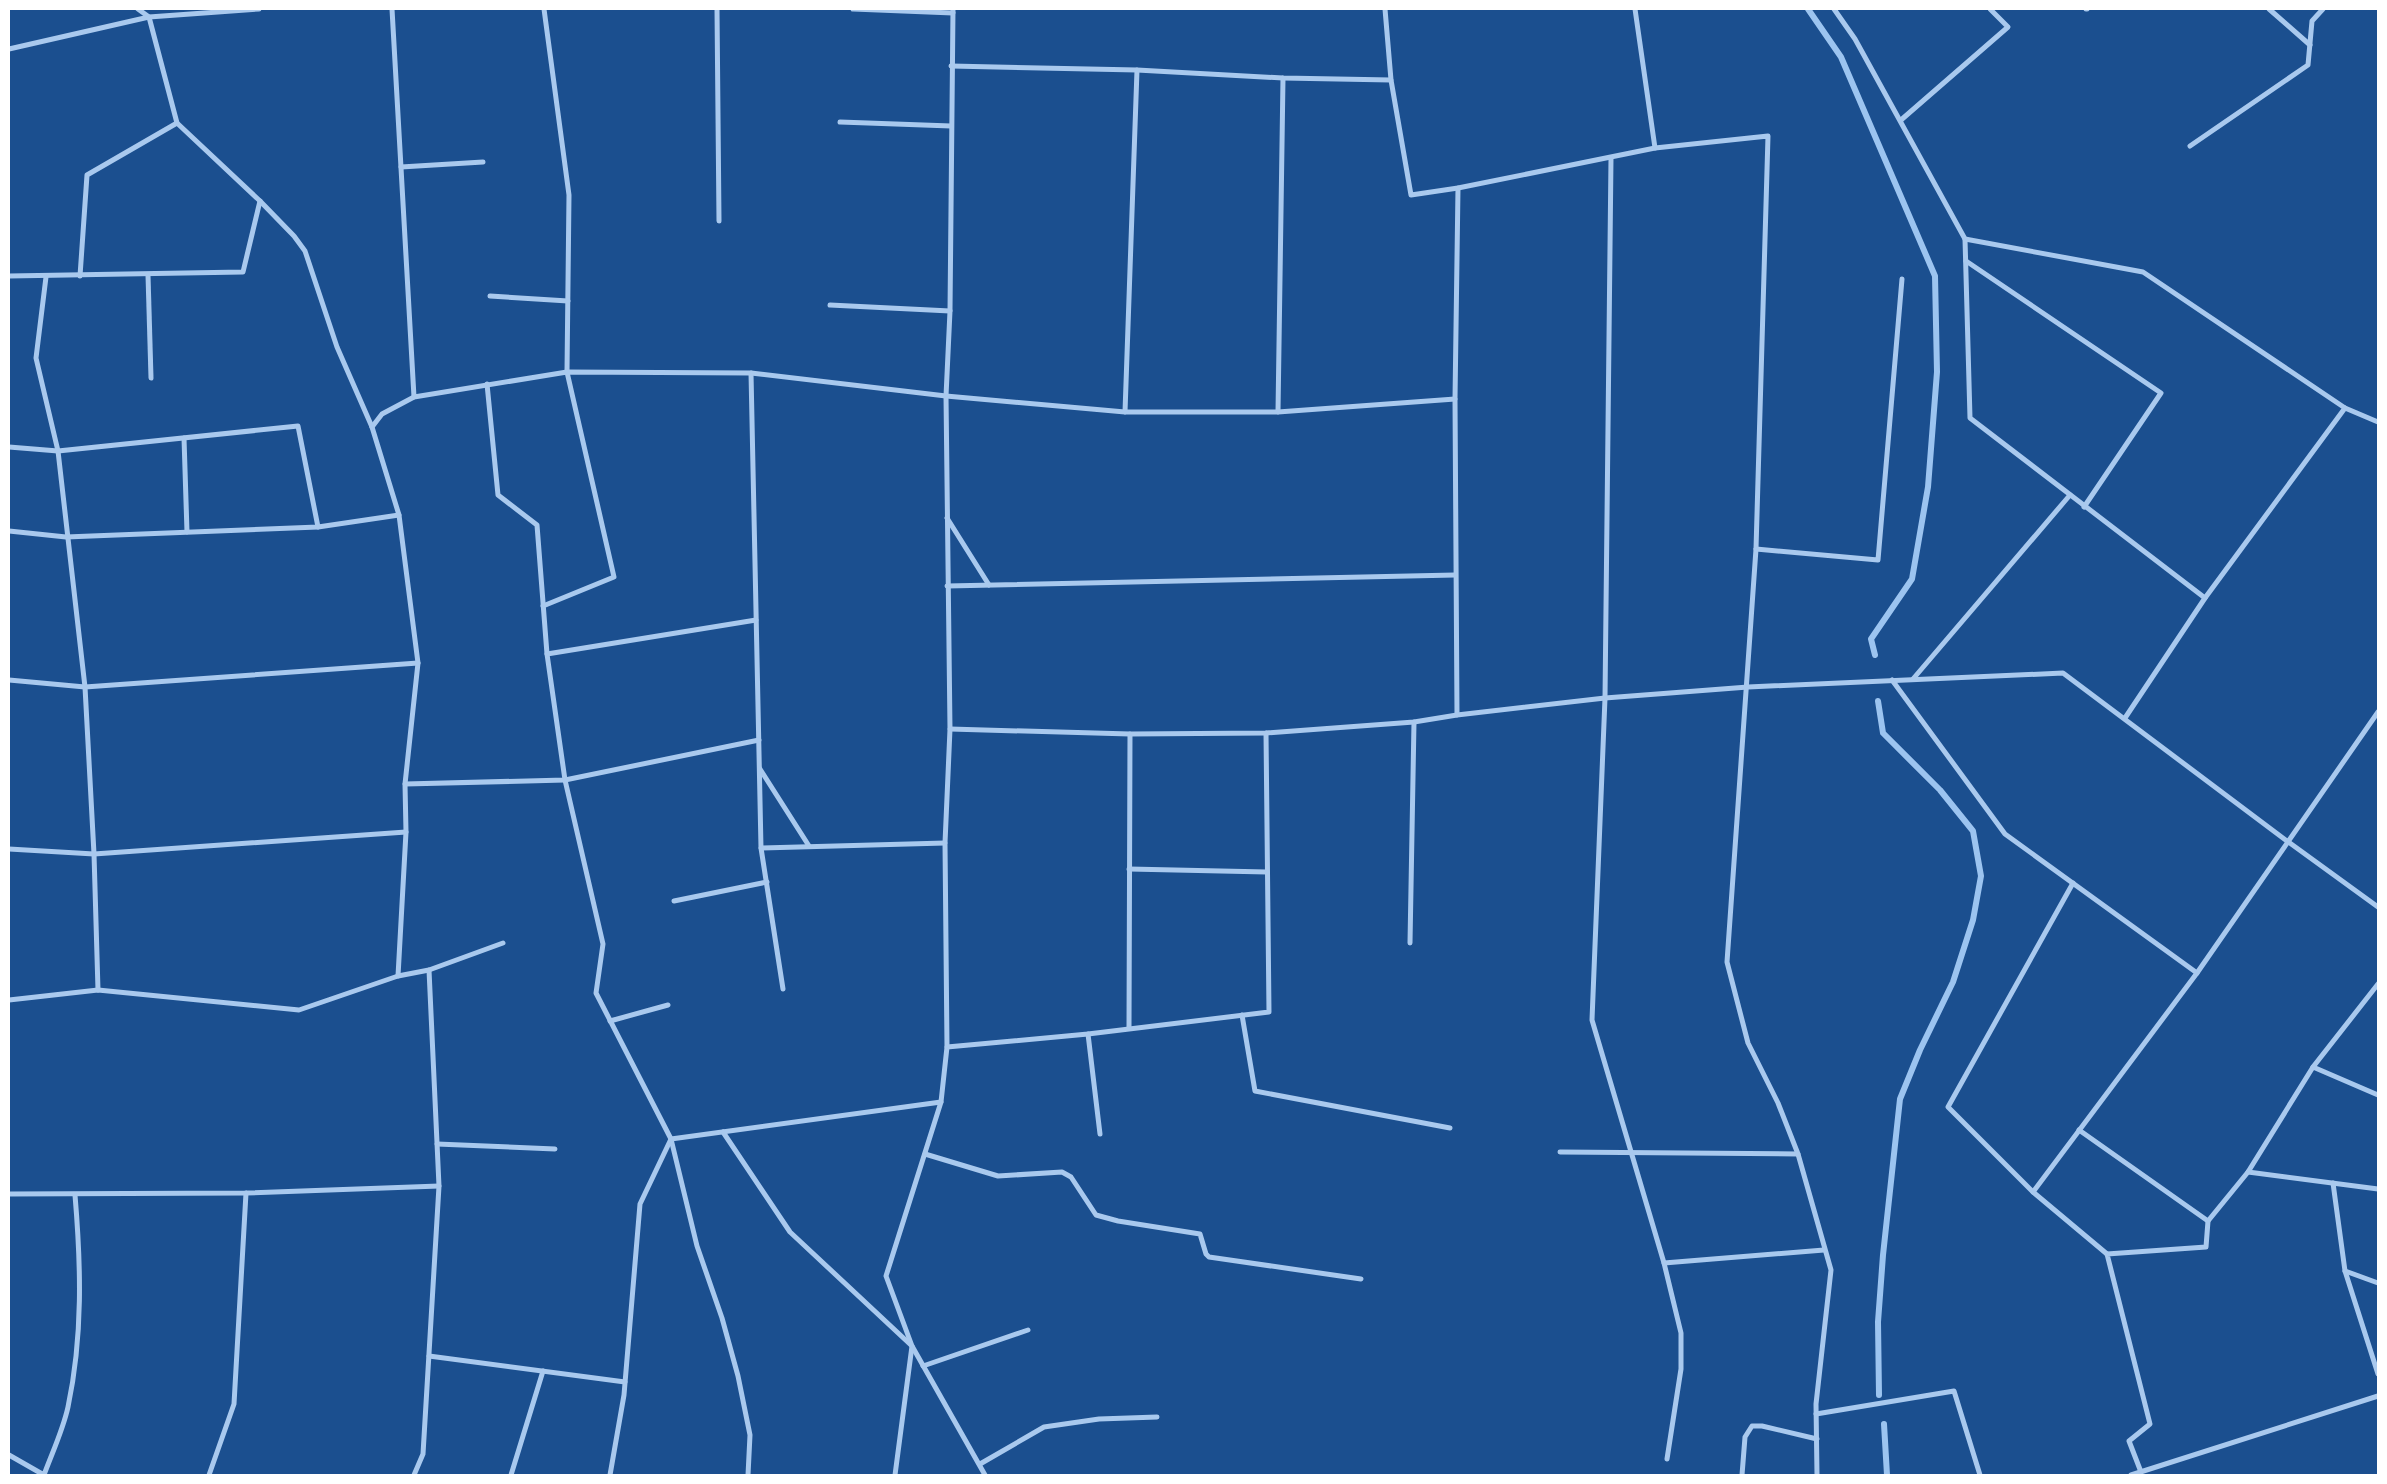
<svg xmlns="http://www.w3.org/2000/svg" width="2387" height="1484" viewBox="0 0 2387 1484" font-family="Figtree,sans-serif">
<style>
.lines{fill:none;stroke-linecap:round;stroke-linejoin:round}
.stream{stroke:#9cc4f0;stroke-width:6}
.minor{stroke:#a9c9ee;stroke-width:5}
</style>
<rect width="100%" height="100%" fill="#1b4f8f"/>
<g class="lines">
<g class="stream">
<polyline points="1808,9 1841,57 1935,276 1937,372 1928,487 1912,579 1871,639 1875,655"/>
<polyline points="1878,701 1883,733 1940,790 1973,831 1981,876 1973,920 1953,982 1920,1050 1900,1099 1883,1255 1878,1322 1879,1395"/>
<polyline points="1884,1424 1887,1475"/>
</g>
<g class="minor">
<polyline points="138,9 149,17 177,123 260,201 294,236 305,251 337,347 372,427 399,515 418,663 405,784 406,832 398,976"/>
<polyline points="392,9 414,397"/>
<polyline points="717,9 719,221"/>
<polyline points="853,9 953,13"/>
<polyline points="1385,9 1391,80 1411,195 1458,188 1655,148 1768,136 1756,549 1727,962 1748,1043 1778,1103 1798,1154 1831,1270 1816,1404 1817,1475"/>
<polyline points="1635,9 1655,148"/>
<polyline points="1834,9 1855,39 1965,239 2143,272 2345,408 2378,422"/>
<polyline points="2086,9 2087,9"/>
<polyline points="2269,9 2310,45"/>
<polyline points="9,49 149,17 259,9"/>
<polyline points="951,66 1137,70 1283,78 1391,80"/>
<polyline points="1901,120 2008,27 1990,9"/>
<polyline points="840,122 951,126"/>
<polyline points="2190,146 2308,65 2312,21 2323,9"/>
<polyline points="1611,158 1605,698 1592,1020 1664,1263 1681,1333 1681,1369 1667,1459"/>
<polyline points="401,167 483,162"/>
<polyline points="1965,239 1970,418 2205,598"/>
<polyline points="1966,261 2161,393 2084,507"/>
<polyline points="148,275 151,378"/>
<polyline points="9,276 243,272 260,201"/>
<polyline points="80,276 87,175 177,123"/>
<polyline points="46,277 36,358 58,451 85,687 94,854 98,990"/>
<polyline points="490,296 568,301"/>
<polyline points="830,305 950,311"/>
<polyline points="751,373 761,848 783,989"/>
<polyline points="487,384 498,495 537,525 547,654 565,780 603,944 596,993 671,1139 697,1246 722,1318 738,1376 750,1435 748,1475"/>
<polyline points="1125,412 1137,70"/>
<polyline points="1278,412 1283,78"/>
<polyline points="372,427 382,414 414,397 567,372 751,373 946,396 1125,412 1278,412 1455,399"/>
<polyline points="184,438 187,532"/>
<polyline points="9,447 58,451 298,426 318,527"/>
<polyline points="947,518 989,585"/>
<polyline points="9,531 66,537 318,527 399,515"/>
<polyline points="1756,549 1878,560 1902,279"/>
<polyline points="947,586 1455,575"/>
<polyline points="543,606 614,577 567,372 569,195 544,9"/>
<polyline points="547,654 756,620"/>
<polyline points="1913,679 2070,495"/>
<polyline points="9,680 85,687 418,663"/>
<polyline points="1892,680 2005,834 2197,973"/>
<polyline points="1457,715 1455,399 1458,188"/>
<polyline points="2125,718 2205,598 2345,408"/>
<polyline points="950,729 1130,734 1266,733 1414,722 1457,715 1605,698 1748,687 2063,673 2287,841 2378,907"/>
<polyline points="760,769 809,846"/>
<polyline points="405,784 565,780 759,740"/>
<polyline points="761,848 945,843"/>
<polyline points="9,849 94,854 406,832"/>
<polyline points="1129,869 1267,872"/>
<polyline points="2073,883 1948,1107 2033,1192 2107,1254"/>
<polyline points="674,901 767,882"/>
<polyline points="1410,943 1414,722"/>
<polyline points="9,1000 98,990 299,1010 398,976 429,970 503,943"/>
<polyline points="1242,1015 1255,1091 1450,1128"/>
<polyline points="610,1021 668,1005"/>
<polyline points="1129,1028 1130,734"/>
<polyline points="1088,1034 1100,1134"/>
<polyline points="947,1047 1088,1034 1269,1012 1266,733"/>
<polyline points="2313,1067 2378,1095"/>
<polyline points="2079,1130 2208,1221"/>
<polyline points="723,1132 790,1232 912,1346 985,1475"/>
<polyline points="437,1144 555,1149"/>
<polyline points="1560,1152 1798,1154"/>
<polyline points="925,1154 998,1176 1062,1172 1071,1177 1096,1215 1118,1221 1200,1234 1206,1254 1209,1257 1361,1279"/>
<polyline points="2248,1172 2378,1189"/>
<polyline points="2333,1183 2345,1271 2378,1374"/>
<polyline points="2033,1192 2197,973 2378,712"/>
<polyline points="9,1194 246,1193 439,1186"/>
<polyline points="1664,1263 1824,1250"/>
<polyline points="2345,1271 2378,1283"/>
<polyline points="429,1356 625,1382"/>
<polyline points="923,1366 1028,1330"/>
<polyline points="1816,1414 1954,1391 1980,1475"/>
<path d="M9 1455 44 1475C52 1453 63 1430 68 1407 83 1336 81 1266 75 1195"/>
<polyline points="980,1464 1044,1427 1099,1419 1157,1417"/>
<polyline points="2141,1472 2129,1441 2150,1424 2107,1254 2206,1247 2208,1221 2248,1172 2313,1067 2378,984"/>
<polyline points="209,1475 234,1404 246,1193"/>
<polyline points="414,1475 423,1454 439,1186 429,970"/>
<polyline points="511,1475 543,1371"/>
<polyline points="610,1475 624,1395 640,1204 671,1139 941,1102"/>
<polyline points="895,1475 912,1346 886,1276 941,1102 947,1047 945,843 950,729 946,396 950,311 953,9"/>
<polyline points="1742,1475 1745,1437 1752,1426 1762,1426 1817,1439"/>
<polyline points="2131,1475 2378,1396"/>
</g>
</g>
<rect width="2387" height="1484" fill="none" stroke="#ffffff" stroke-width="20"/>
</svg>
